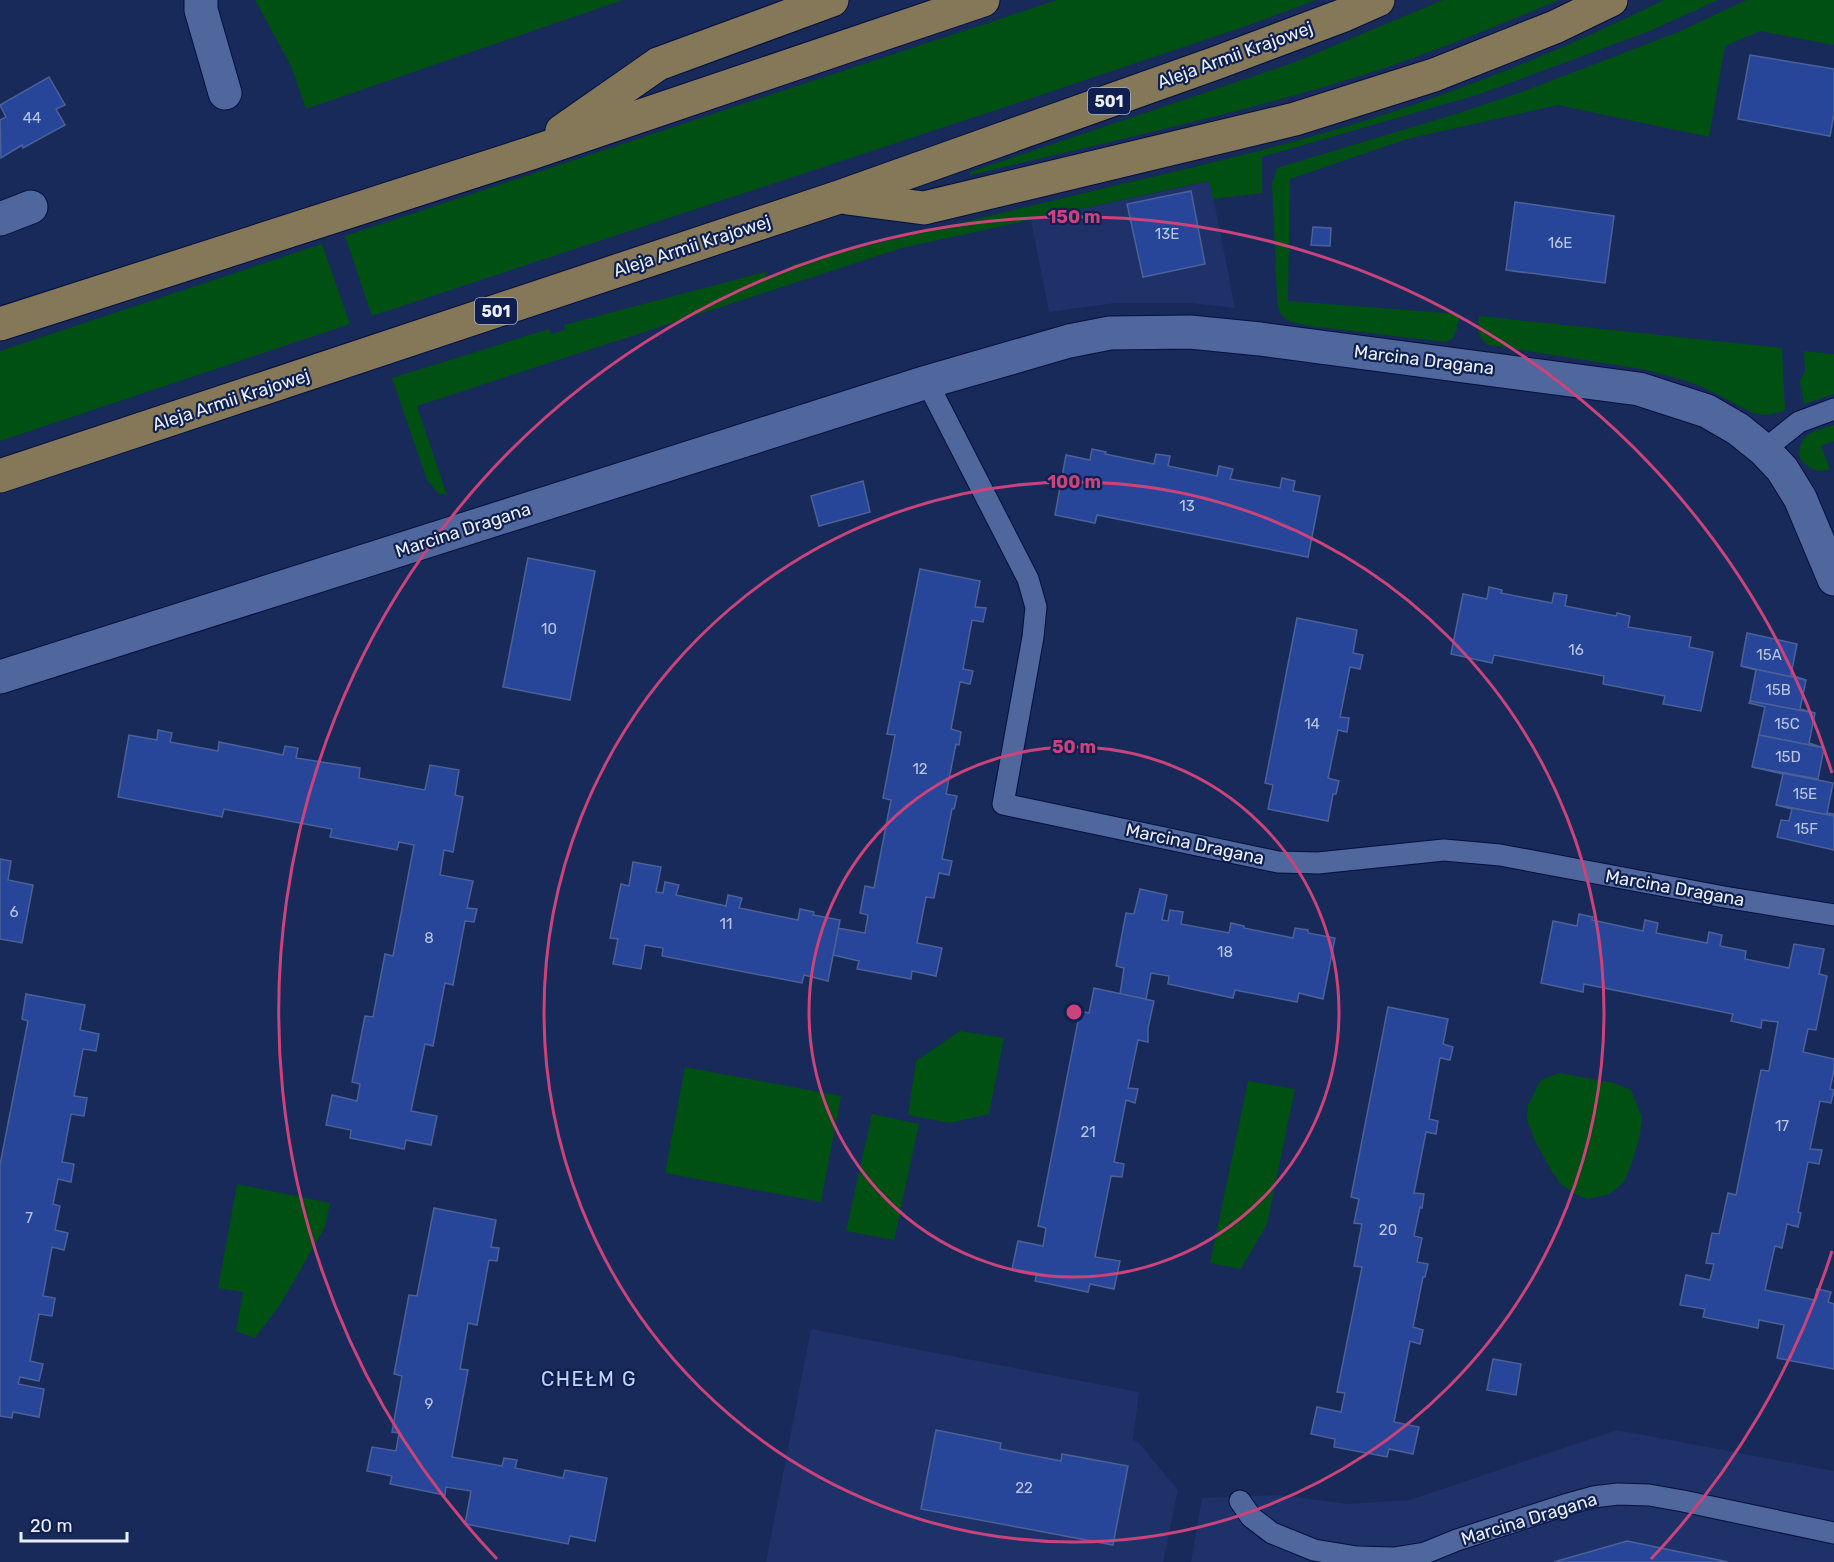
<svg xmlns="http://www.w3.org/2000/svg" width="1834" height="1562" viewBox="0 0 1834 1562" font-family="Rubik,sans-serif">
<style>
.built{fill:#1e3269}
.green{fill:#004f13}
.building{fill:#284699;stroke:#4b6197;stroke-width:1.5}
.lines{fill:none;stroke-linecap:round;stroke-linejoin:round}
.lane-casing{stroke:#040f3e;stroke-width:23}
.street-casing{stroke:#040f3e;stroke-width:35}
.primary-casing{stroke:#040f3e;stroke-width:35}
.lane{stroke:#50679d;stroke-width:21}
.street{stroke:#50679d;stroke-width:33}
.primary{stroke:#857858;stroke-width:33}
.ring{fill:none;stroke:#ca437b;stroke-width:3}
.labels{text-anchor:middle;stroke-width:4.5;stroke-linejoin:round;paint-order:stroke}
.number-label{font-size:15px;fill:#bac6e4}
.shield{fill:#0f1f4f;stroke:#a8b1c9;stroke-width:1.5}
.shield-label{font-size:16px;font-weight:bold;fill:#eaf0fd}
.street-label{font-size:18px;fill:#eaf0fd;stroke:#0f1f4f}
.neighbourhood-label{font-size:20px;letter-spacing:1.5px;fill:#c4d5fa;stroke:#0f1f4f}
.centre{fill:#ca437b;stroke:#0f1f4f;stroke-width:3}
.ring-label{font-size:18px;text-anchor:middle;font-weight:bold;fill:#ca437b;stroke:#0f1f4f;stroke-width:4.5;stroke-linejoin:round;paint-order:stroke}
</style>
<rect width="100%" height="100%" fill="#182a5a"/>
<g class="built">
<polygon points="1210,181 1235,308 1191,303 1115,303 1049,312 1031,220"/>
<polygon points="811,1329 1139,1392 1133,1440 1138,1442 1178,1490 1163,1562 766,1562"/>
<polygon points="1617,1430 1834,1471 1834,1562 1191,1562 1202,1498 1281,1495 1346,1504 1410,1500"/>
</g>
<g class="green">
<polygon points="255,0 623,0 306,109 291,66"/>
<polygon points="1057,0 1316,0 1249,25 1026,100 372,316 345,236"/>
<path d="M1443 0H1559C1502 24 1444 48 1385 68 1250 112 1109 141 971 175L970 172 1293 63Z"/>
<path d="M1664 0H1718L1652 30 1480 94 1262 157V193L1213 199 1209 181 902 248 417 406 447 495 438 493 427 480 392 378 549 329 551 334 565 330 564 325 765 272 766 276 793 270 792 265C900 237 1009 211 1118 185 1202 165 1287 145 1371 119 1472 87 1569 47 1664 0Z"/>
<path d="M1747 0H1834V45L1760 31 1725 46 1709 137 1558 105 1407 139 1290 179 1288 301 1460 314 1457 329 1452 339 1445 342 1310 326C1290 322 1278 321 1277 298L1272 184 1277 168 1459 113 1522 92 1676 33Z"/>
<polygon points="322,244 350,324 0,441 0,351"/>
<path d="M1479 316 1782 348 1785 411 1766 415 1753 413 1705 388 1684 380 1642 369 1489 345C1476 338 1478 329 1479 316Z"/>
<polygon points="1804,351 1834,354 1834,394 1804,404 1800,381 1805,371"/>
<path d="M1834 425V441L1821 446 1830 469C1817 474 1806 468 1799 456 1799 432 1816 431 1834 425Z"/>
<polygon points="960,1031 1004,1038 989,1114 950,1123 908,1115 916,1061"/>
<polygon points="685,1067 841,1096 821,1202 665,1173"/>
<polygon points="1559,1073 1614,1083 1631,1090 1642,1117 1640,1135 1632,1162 1624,1182 1610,1194 1588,1199 1573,1193 1560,1183 1551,1170 1535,1141 1527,1119 1528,1105 1541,1080"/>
<polygon points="1248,1081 1295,1089 1267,1224 1241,1269 1210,1263"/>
<polygon points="872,1114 919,1124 894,1240 846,1231"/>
<polygon points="237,1184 330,1203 325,1227 280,1305 255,1338 236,1331 243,1292 218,1288"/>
</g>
<g class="building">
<polygon points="1750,55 1834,69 1834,113 1830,136 1738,119"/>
<polygon points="49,77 65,105 56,109 65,125 23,148 22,145 1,158 0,120 6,117 0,105"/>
<polygon points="1191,191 1205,264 1143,277 1127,204"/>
<polygon points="1515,202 1614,216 1605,283 1506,270"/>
<polygon points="1313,227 1331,228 1330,246 1311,245"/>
<polygon points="1092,449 1106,452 1105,454 1154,464 1156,454 1170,456 1168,466 1217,476 1219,466 1233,469 1230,479 1280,488 1282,478 1295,481 1293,491 1320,496 1308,557 1097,515 1095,523 1055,515 1066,455 1090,460"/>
<polygon points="863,481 870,512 819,526 811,496"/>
<polygon points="528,558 595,571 570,700 503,687"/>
<polygon points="920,569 980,581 975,607 986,608 983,622 972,620 963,669 973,671 970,684 960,682 951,729 961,732 959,745 956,744 946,794 957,796 954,809 952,809 942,859 952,861 949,875 939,873 934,898 926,897 917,943 942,948 936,976 912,971 911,979 857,969 859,961 833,955 838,928 865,933 868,915 860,913 865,886 874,888 891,800 883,798 895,735 887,734"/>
<polygon points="1489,587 1502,590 1501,593 1552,603 1554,593 1567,595 1565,606 1616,616 1617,613 1630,616 1628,627 1691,637 1689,647 1713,652 1701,711 1663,704 1665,696 1603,684 1604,676 1494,655 1492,663 1451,654 1463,594 1487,599"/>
<polygon points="1297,618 1357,630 1353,653 1363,655 1360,669 1350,667 1340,717 1349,718 1347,732 1338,730 1328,778 1339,781 1336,794 1333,794 1328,821 1268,809 1273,785 1265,783"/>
<polygon points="1747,633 1797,644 1791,675 1806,680 1741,666"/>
<polygon points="1741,666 1806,680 1800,709 1815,713 1750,701 1756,670"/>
<polygon points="1750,701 1815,713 1809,743 1824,748 1759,735 1765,707 1749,703"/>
<polygon points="158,730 172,733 170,742 218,751 219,742 283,755 285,746 298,748 296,758 360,768 359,778 425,790 430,765 459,770 455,795 463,797 453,852 444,850 440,875 473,881 467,908 477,909 474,922 465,921 453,985 445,983 433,1046 425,1044 411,1111 437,1116 431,1145 406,1140 404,1149 350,1138 351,1130 326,1125 332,1095 357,1101 360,1084 352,1082 365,1016 373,1017 385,954 393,956 414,845 399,842 397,850 330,837 332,829 224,809 222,817 118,797 129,735 157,740"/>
<polygon points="1759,735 1824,748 1818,779 1752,767"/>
<polygon points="1752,767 1833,783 1827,813 1834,814 1834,816 1776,805 1783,774"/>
<polygon points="1776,805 1834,816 1834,850 1777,837 1781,820 1789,821 1792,809"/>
<polygon points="0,859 11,861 8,880 33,885 22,943 0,939"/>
<polygon points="633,862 661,867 656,892 663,893 665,882 679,885 676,895 726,906 728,895 742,898 739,908 798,920 800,909 814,912 813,915 840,920 828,981 804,975 802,983 662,956 663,948 645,945 641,969 613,964 618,939 610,938 621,884 629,886"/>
<polygon points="1140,889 1167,895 1162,920 1168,921 1170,910 1183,912 1181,924 1229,933 1231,923 1244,926 1244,928 1293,938 1295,928 1308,930 1308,933 1335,938 1323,999 1299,993 1297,1002 1235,990 1233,998 1168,984 1169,976 1151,973 1146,999 1120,994 1124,968 1116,966 1126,913 1134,914"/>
<polygon points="1579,914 1593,917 1592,920 1643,931 1645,920 1658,923 1656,933 1707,943 1709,932 1722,935 1720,946 1746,951 1745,959 1789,968 1794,944 1824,949 1819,974 1827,976 1816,1030 1808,1029 1803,1052 1834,1059 1834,1070 1830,1089 1834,1090 1831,1103 1820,1101 1810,1149 1822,1150 1819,1164 1808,1162 1798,1212 1801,1213 1798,1227 1787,1224 1782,1248 1775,1246 1765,1290 1815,1300 1817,1289 1831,1292 1828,1302 1834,1304 1834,1369 1777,1358 1784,1325 1759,1320 1758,1328 1703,1317 1705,1309 1680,1305 1686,1275 1710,1280 1714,1264 1706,1263 1712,1233 1719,1234 1728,1193 1736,1195 1761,1070 1769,1071 1778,1022 1762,1020 1761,1028 1731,1021 1733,1014 1584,984 1583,992 1541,983 1553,921 1577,926"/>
<polygon points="1094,988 1154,1001 1148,1028 1148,1042 1138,1040 1128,1088 1138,1089 1135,1103 1126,1100 1114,1162 1124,1164 1122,1177 1111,1176 1095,1257 1120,1261 1114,1289 1090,1284 1088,1292 1035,1281 1037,1273 1012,1269 1018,1241 1043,1246 1046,1228 1038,1226 1080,1011 1089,1013"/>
<polygon points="26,994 85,1005 80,1030 99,1034 96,1051 83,1049 74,1096 87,1098 84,1116 71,1114 62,1162 74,1164 71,1182 58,1179 53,1204 60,1206 55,1230 68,1233 64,1250 52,1247 43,1296 55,1298 52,1316 39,1314 30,1361 43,1364 39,1381 20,1377 18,1384 44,1389 39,1417 13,1412 12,1418 0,1416 0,1165 28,1021 22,1019"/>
<polygon points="1388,1007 1448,1019 1443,1044 1453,1047 1450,1060 1440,1058 1429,1119 1438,1121 1436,1134 1426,1132 1414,1193 1424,1194 1422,1208 1420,1207 1414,1236 1422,1238 1417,1262 1428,1264 1425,1277 1423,1277 1413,1327 1423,1330 1420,1344 1410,1341 1394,1422 1419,1427 1413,1454 1389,1449 1387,1457 1334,1447 1335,1439 1311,1434 1317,1407 1341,1412 1345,1393 1337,1392 1362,1267 1354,1266 1362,1224 1354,1223 1359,1199 1351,1197"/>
<polygon points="434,1208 496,1220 491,1247 499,1248 497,1261 489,1260 477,1325 468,1323 460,1369 468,1370 452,1457 502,1466 504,1458 517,1460 515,1468 563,1478 565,1470 607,1478 595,1541 570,1536 568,1544 465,1524 471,1491 446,1487 445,1495 390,1484 392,1476 367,1471 372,1447 396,1451 399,1433 392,1432 402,1376 394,1374 409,1295 417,1296"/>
<polygon points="1493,1359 1521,1364 1516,1395 1487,1390"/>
<polygon points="936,1430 1001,1443 1000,1449 1061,1461 1062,1454 1128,1466 1113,1545 921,1509"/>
<polygon points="1627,1541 1728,1562 1554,1562"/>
</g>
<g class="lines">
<g class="lane-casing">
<g id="lane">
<polyline points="927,382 1028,579 1036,607 1033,637 1003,804 1278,862 1318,863 1444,850 1500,855 1724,897 1834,915"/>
<polyline points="1764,450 1799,422 1834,409"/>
<polyline points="1240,1501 1251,1517 1272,1533 1314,1550 1357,1557 1394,1558 1425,1553 1457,1540 1568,1504 1593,1497 1618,1494 1649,1495 1683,1501 1834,1533"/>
</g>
</g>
<g class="street-casing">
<g id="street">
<polyline points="201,0 201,10 225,93"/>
<polyline points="0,219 31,207"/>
<polyline points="0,677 927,382 1069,341 1110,333 1190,332 1260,339 1639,389 1707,411 1738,429 1764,450 1782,469 1800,498 1834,579"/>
</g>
</g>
<g class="primary-casing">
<g id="primary">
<polyline points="562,131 658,64 832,0"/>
<polyline points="847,198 924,208 1295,119 1434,75 1555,27 1611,0"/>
<polyline points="0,324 531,153 983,0"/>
<polyline points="0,476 839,197 1216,63 1344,15 1378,0"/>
</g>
</g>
<use href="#lane" class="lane"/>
<use href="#street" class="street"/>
<use href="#primary" class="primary"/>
</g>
<g class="ring">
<circle cx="1074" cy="1012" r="265"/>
<circle cx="1074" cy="1012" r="530"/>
<path d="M1832 1251A795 795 0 0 1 1651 1559M497 1559A795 795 0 1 1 1832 773"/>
</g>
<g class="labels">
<g class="number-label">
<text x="32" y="123">44</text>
<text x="1167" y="239">13E</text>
<text x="1560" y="248">16E</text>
<text x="1187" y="511">13</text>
<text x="549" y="634">10</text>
<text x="1576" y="655">16</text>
<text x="1769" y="660">15A</text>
<text x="1778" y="695">15B</text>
<text x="1312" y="729">14</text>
<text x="1787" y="729">15C</text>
<text x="1788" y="762">15D</text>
<text x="920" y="774">12</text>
<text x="1805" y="799">15E</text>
<text x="1806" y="834">15F</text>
<text x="14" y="917">6</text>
<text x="726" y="929">11</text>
<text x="429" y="943">8</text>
<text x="1225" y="957">18</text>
<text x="1782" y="1131">17</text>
<text x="1088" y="1137">21</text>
<text x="29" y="1223">7</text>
<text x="1388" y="1235">20</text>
<text x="429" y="1409">9</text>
<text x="1024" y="1493">22</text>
</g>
<g class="shield">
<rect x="1088" y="88" width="42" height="26" rx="4.5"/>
<rect x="475" y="298" width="42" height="26" rx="4.5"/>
</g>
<g class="shield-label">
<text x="1109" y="107">501</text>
<text x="496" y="317">501</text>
</g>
<g class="street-label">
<text transform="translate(1235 55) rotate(-20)" y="6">Aleja Armii Krajowej</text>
<text transform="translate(692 246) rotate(-18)" y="6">Aleja Armii Krajowej</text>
<text transform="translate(1424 360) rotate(7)" y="6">Marcina Dragana</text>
<text transform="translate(231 400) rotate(-18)" y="6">Aleja Armii Krajowej</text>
<text transform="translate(463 530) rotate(-18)" y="6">Marcina Dragana</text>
<text transform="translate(1195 844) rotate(12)" y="6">Marcina Dragana</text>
<text transform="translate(1675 888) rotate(10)" y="6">Marcina Dragana</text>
<text transform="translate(1529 1519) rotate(-17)" y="6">Marcina Dragana</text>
</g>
<g class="neighbourhood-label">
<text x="589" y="1386">CHEŁM G</text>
</g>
</g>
<circle cx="1074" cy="1012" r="9" class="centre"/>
<g class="ring-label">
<text x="1074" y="223">150 m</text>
<text x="1074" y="488">100 m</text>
<text x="1074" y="753">50 m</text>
</g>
<path d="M21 1532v9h106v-9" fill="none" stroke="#eaf0fd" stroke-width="3"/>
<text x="30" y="1532" font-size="18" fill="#eaf0fd" stroke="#0f1f4f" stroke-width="4.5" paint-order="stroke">20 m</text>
</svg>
